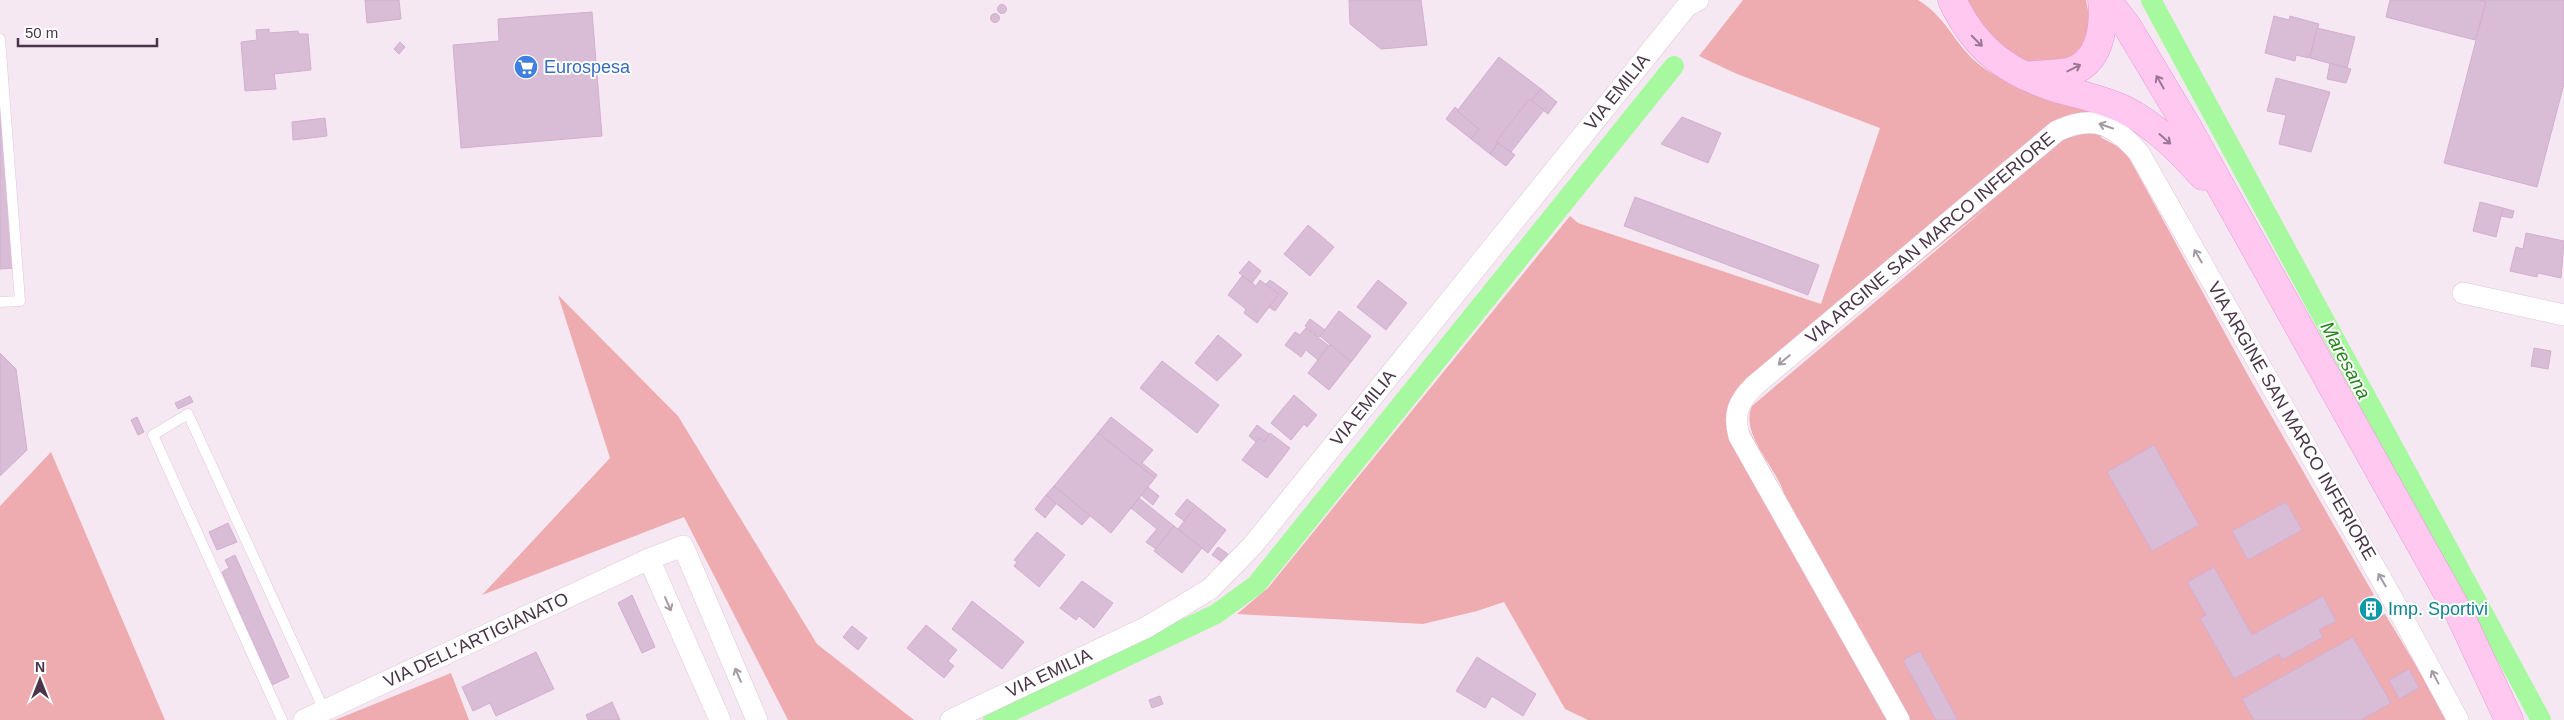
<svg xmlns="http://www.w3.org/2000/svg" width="2564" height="720" viewBox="0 0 2564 720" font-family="Arial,sans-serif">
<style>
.green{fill:#eeacb0;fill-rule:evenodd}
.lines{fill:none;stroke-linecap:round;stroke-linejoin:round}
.canal{stroke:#a6f99e;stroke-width:20}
.building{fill:#d9bcd6;stroke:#d4aed0}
.lane-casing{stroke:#e0c6dc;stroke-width:11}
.street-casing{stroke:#e0c6dc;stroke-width:22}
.secondary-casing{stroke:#e79ad5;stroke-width:29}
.lane{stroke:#fff;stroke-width:10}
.street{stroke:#fff;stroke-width:21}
.secondary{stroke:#ffc8f1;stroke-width:28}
.oneway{stroke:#9b7794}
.oneway2{stroke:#a49aa4}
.labels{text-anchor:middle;stroke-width:4;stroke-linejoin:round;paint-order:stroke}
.shop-label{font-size:18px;fill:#366cbe;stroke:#fff;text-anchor:start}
.street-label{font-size:18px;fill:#4a3548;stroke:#fff}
.culture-label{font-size:18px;fill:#0d838f;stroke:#fff;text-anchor:start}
.water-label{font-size:19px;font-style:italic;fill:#24851b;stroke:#fff}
</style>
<rect width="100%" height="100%" fill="#f6e8f3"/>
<g class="green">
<path d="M1743 0H1918C1946 17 1953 41 1975 61 2004 88 2073 104 2112 117L2105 135 2100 137 2117 146 2127 154 2249 377 2374 595 2357 604 2366 622 2385 614 2449 720H1588L1565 709 1504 602 1477 611 1423 624 1237 614 1268 588 1570 216 1578 223 1821 304 1880 128 1737 74 1699 56ZM1991 204 1752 406C1739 434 1778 469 1784 494L1745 423V402Z"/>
<polygon points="1965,0 2086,0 2091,26 2087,41 2070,58 2041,65 2019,60 1993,44"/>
<polygon points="558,295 678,416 817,644 914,720 788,720 684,517 482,595 610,458"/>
<polygon points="51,452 165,720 0,720 0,506"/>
<polygon points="451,673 469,720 335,720"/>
</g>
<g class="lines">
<g class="canal">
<polyline points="2151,0 2541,720"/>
<polyline points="993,720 1216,614 1256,585 1674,66"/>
</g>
</g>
<g class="building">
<polygon points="365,0 399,0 401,19 367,23"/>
<polygon points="1349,0 1421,0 1427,45 1381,49 1350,24"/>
<polygon points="2390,0 2479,0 2486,2 2475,40 2386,17"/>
<polygon points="2479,0 2564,0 2564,84 2537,187 2444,163 2486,2"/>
<circle cx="1002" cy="9" r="4.5"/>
<polygon points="592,12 602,136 461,148 453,45 499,41 498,19"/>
<circle cx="995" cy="18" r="4.5"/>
<polygon points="2274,16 2289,20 2290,16 2319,24 2309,58 2296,55 2295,61 2265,53"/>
<polygon points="2317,28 2355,37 2347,68 2310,58"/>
<polygon points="269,29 269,33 298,31 299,34 308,34 311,70 274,74 276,89 245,91 241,42 257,40 256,30"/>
<polygon points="400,42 405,47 399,54 394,49"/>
<polygon points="1499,57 1541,89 1531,101 1529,99 1490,154 1471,139 1479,129 1457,111"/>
<polygon points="2330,63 2351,69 2346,83 2327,79"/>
<polygon points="2276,78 2330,92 2311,152 2279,144 2286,115 2267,111"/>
<polygon points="1541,89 1557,102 1548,114 1531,101"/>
<polygon points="1529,99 1544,110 1511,152 1496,142"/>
<polygon points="0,101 14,268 0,269"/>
<polygon points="1455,107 1458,110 1457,111 1479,129 1471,139 1446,119"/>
<polygon points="1682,117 1721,133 1708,163 1661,144"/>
<polygon points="325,118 327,136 293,140 292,122"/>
<polygon points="1498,143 1515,155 1506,166 1490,154"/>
<polygon points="1635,197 1819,265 1808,295 1624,226"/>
<polygon points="2480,202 2503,208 2496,237 2473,231"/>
<polygon points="2503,208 2514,211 2512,218 2501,216"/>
<polygon points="1308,225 1334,247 1310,276 1284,254"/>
<polygon points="2526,233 2564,241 2561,278 2538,273 2537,277 2510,271 2516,247 2523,249"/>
<polygon points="1249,261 1261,271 1252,283 1239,273"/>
<polygon points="1242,276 1256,286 1260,280 1279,294 1257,323 1244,313 1246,309 1228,295"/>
<polygon points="1270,280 1288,293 1275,311 1269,307 1279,294 1266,284"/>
<polygon points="1378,280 1407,303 1386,330 1357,307"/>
<polygon points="1339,311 1371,336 1351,362 1320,336"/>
<polygon points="1310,319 1325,330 1319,337 1305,326"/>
<polygon points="1306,328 1329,346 1318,360 1306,350 1301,357 1285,345 1295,332 1300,335"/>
<polygon points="1218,335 1242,355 1217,381 1195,363"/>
<polygon points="1330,344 1351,362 1329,390 1308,373"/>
<polygon points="2534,348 2551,351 2548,369 2531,366"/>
<polygon points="0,353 16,369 27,450 0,476"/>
<polygon points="1162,361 1219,405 1197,433 1140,388"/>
<polygon points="1294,395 1317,415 1307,427 1304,424 1291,440 1271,423"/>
<polygon points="190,396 193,402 178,409 175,403"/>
<polygon points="137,417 144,432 138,435 131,420"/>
<polygon points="1111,417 1153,450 1142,463 1157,475 1155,478 1098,433"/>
<polygon points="1257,425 1269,434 1264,442 1259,438 1256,442 1249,436"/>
<polygon points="1098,433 1155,478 1111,533 1054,486"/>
<polygon points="1270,433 1290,448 1267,478 1242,460 1259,438 1264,442"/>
<polygon points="2154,445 2199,525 2152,551 2107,472"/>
<polygon points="1054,486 1090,516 1082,525 1046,495"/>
<polygon points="1148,487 1159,496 1153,505 1141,495"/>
<polygon points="1046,495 1056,504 1045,518 1035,509"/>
<polygon points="1139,498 1174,526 1156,549 1146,542 1157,529 1131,508"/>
<polygon points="1187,499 1196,506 1184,521 1175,514"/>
<polygon points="2286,502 2302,530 2248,560 2232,531"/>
<polygon points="1196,506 1226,530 1208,553 1178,529"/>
<polygon points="228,523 237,542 217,550 209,532"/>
<polygon points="1174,526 1202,548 1182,573 1154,551"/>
<polygon points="1037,532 1065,555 1039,587 1014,566 1017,562 1014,560"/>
<polygon points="1218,547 1228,554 1222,562 1212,555"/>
<polygon points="235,555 289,677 272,685 222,572 229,568 225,560"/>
<polygon points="2214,567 2252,635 2323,596 2336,621 2319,630 2323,637 2282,660 2279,654 2234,679 2200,618 2206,615 2187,582"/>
<polygon points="1082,581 1113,603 1094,628 1079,616 1076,620 1060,608"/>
<polygon points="632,595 655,647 642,653 618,603"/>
<polygon points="972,601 1024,642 1002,669 952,629"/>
<polygon points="2372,602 2378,611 2370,616 2364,607"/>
<polygon points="926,625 957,650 948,661 954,666 944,678 907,648"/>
<polygon points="852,626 867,638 858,650 843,637"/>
<polygon points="2353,637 2391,703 2361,720 2254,720 2242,699"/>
<polygon points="1920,651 1958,720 1936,720 1903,660"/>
<polygon points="536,652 554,689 496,716 490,703 473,711 462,687"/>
<polygon points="1477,657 1536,694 1523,716 1492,696 1485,708 1456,691"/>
<polygon points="2409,669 2419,688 2399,699 2389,680"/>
<polygon points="1160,696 1163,704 1152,708 1149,700"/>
<polygon points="612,702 620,720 588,720 586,715"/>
</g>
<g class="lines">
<g class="lane-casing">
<g id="lane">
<polyline points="0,39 20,301 0,302"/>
<polyline points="282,720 153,435 188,414 324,710"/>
</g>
</g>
<g class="street-casing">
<g id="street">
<polyline points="2463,293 2564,315"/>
<polyline points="649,559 720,720"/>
<polyline points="304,720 649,559 683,546 757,720"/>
<polyline points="951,720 1147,627 1210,589 1253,545 1687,6 1698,0"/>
<path d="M1899 720 1739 436C1733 414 1738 402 1754 386L2057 131C2094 114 2114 124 2139 153L2392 598 2458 720"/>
</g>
</g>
<g class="secondary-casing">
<g id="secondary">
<path d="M1952 0C1975 49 2007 73 2059 89 2081 95 2105 100 2125 110 2155 125 2180 151 2203 176"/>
<polyline points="2107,0 2127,26 2188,128 2460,615 2509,720"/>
<path d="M2033 75C2044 74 2057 74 2068 72 2100 65 2105 26 2102 0"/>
</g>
</g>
<use href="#lane" class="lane"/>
<use href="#street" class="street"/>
<use href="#secondary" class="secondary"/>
</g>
<defs><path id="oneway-shaft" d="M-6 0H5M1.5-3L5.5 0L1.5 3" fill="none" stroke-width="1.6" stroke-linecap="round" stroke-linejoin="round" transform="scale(1.25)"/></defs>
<g class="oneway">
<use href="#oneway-shaft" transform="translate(1977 41) rotate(45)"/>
<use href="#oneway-shaft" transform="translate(2074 68) rotate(-27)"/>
<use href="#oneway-shaft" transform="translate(2160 82) rotate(-120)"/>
<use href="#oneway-shaft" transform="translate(2165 139) rotate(41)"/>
</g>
<g class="oneway2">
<use href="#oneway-shaft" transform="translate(2106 126) rotate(-161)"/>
<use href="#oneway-shaft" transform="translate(2198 256) rotate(-120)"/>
<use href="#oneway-shaft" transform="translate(1784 360) rotate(140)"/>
<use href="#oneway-shaft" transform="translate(2382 580) rotate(-120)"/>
<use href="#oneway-shaft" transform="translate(668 604) rotate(66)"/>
<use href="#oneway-shaft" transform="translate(738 675) rotate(-113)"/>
<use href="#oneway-shaft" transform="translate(2435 677) rotate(-118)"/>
</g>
<defs>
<g id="supermarket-disc" transform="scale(1.25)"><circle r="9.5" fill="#3f7fe0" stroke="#fff"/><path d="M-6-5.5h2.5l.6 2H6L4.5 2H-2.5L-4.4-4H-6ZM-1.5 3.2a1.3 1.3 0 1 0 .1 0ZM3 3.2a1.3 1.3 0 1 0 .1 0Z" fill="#fff"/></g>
<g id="building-disc" transform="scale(1.25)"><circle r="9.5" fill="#0f9aa8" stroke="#fff"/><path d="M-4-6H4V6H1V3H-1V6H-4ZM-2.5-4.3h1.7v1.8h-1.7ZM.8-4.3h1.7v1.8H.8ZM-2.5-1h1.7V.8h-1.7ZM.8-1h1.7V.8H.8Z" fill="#fff"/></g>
</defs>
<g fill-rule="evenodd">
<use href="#supermarket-disc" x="526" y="67"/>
<use href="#building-disc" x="2371" y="609"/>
</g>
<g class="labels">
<g class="shop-label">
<text x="544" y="73">Eurospesa</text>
</g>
<g class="street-label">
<text transform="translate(1617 92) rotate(-51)" y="6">VIA EMILIA</text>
<text transform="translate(1930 238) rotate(-40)" y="6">VIA ARGINE SAN MARCO INFERIORE</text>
<text transform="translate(1363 408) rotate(-51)" y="6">VIA EMILIA</text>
<text transform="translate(2292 421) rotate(60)" y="6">VIA ARGINE SAN MARCO INFERIORE</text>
<text transform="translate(476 640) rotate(-25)" y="6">VIA DELL'ARTIGIANATO</text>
<text transform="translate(1049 673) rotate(-25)" y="6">VIA EMILIA</text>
</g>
<g class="culture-label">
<text x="2388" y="615">Imp. Sportivi</text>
</g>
<g class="water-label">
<text transform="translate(2346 360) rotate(62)" y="7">Maresana</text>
</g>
</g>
<g transform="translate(40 680)" stroke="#ffffff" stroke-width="4" paint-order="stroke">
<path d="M0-4L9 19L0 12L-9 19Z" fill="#4a3548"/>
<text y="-8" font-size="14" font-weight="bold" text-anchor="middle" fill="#4a3548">N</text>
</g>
<path d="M18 38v8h139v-8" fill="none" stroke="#4a3548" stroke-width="2.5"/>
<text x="25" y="38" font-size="15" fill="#4a3548" stroke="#ffffff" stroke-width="4" paint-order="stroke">50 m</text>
</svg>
